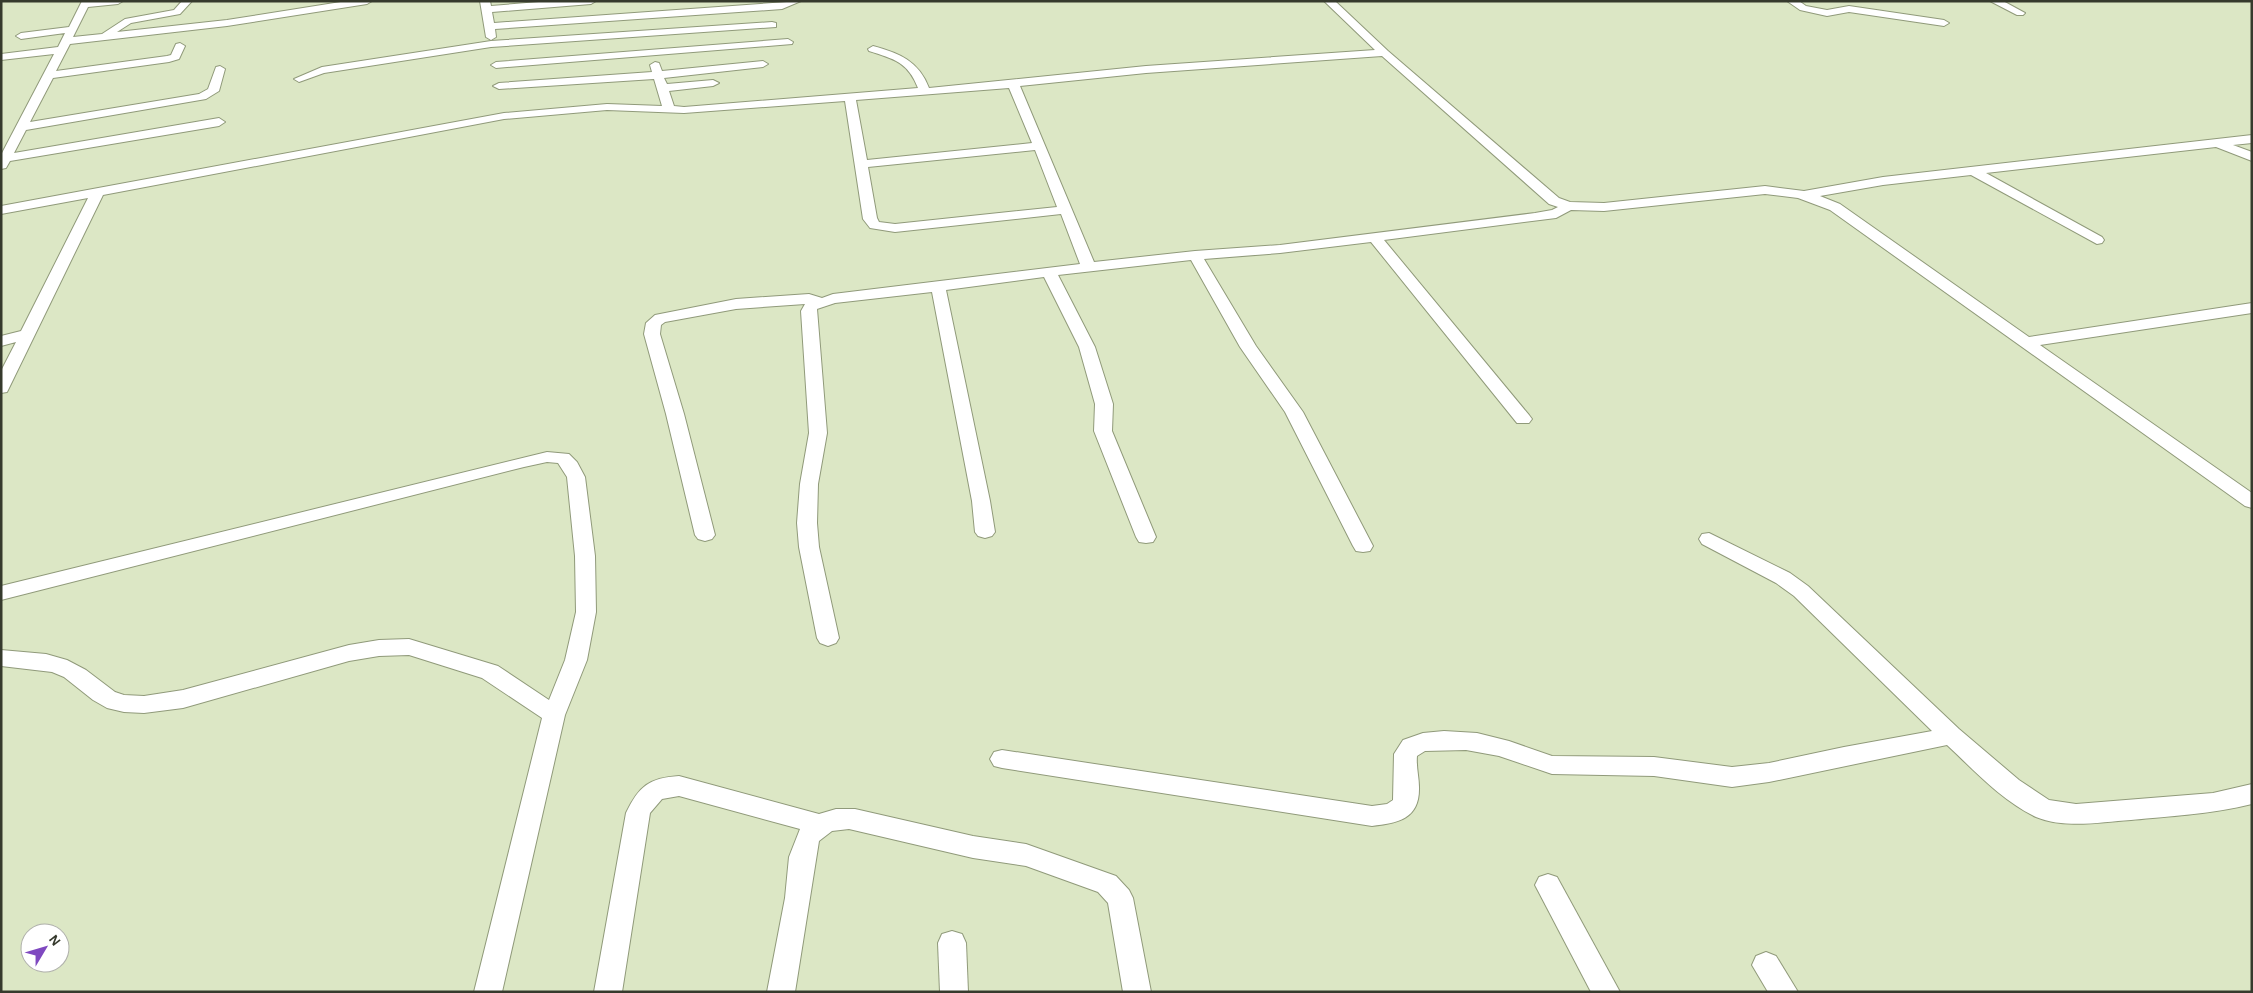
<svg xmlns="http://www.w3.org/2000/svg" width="2253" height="993" viewBox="0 0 2253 993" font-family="'Alegreya Sans',sans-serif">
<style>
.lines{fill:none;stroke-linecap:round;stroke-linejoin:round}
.street-casing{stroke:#909a7a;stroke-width:2}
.street{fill:#fff;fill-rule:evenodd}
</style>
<rect width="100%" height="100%" fill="#dce7c5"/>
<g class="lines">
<g class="street-casing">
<g id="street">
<polygon points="82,1 123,1 118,4 88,7 73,37 102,34 125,19 174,10 182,1 192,1 180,14 131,23 117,32 227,20 347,1 372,1 367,4 227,26 70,44 56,71 167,56 171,55 176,44 180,43 185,46 179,59 169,62 53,78 30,122 199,94 208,89 216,67 220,66 225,69 219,91 206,99 26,130 14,153 219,118 225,122 219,126 10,161 6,168 1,169 1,155 54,54 1,60 1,54 58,47 65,33 21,39 16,36 21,33 69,27"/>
<polygon points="480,1 490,1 491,6 551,1 596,1 591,4 492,12 494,23 801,1 782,9 495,29 496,37 491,40 486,37"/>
<path d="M1324 1H1335L1388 51 1559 198 1570 202 1604 203 1765 186 1804 191 1883 177 2252 135V143L2233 145 2252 152V161L2216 147 1986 173 2102 237 2104 240 2102 243 2097 244 1971 175 1883 185 1820 196 1840 204 2029 337 2252 303V313L2040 345 2252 493V508L2245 506 1830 210 1798 198 1765 194 1604 211 1571 210 1556 218 1384 240 1529 415 1532 419 1529 423H1517L1371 242 1280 253 1204 259 1256 346 1303 412 1373 546 1370 551 1363 552 1356 551 1353 546 1285 412 1240 347 1191 260 1058 275 1095 347 1113 404 1112 431 1156 537 1153 542 1146 543 1139 542 1136 537 1094 431 1095 404 1079 347 1044 277 946 290 990 501 995 532 992 536 985 538 978 536 975 532 972 501 932 292 835 303 817 309 827 433 818 484 817 523 819 547 839 638 836 643 828 646 820 643 817 638 799 547 797 523 800 484 809 433 801 311 805 304 736 309 665 322 661 325 660 334 684 414 715 535 712 539 705 541 698 539 695 535 666 414 644 334 646 323 655 315 736 299 809 294 822 298 833 294 1080 264 1061 214 895 232 870 228 863 219 845 101 684 113 607 110 504 119 103 195 9 388 7 392 1 393V371L16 342 1 346V336L21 331 88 198 1 214V206L504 113 607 104 662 106 654 79 499 89 493 86 499 83 652 72 650 65 655 62 659 63 662 71 763 61 768 64 763 67 664 78 667 84 713 80 719 83 713 86 669 91 674 106 684 107 918 88C908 62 894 59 869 51L868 49 873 46C899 53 919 61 929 88L1146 66 1375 50ZM1382 56 1549 204 1558 207 1552 210 1535 213 1280 245 1195 251 1094 262 1020 86 1146 73ZM1009 88 1032 143 867 160 856 100ZM1035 150 1057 207 895 224 879 222 877 218 868 167Z"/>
<polygon points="1787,1 1799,1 1806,6 1827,10 1849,6 1944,20 1949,23 1944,26 1849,12 1827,16 1800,10"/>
<polygon points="1990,1 2003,1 2025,13 2023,15 2017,15"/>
<polygon points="772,22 776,23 776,27 491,47 324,73 299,82 294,79 322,67 491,41"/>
<polygon points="788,39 793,42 792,44 496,68 491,65 496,62"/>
<polygon points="547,452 569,454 577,462 585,477 595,556 596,612 587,660 565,715 502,992 474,992 542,718 482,678 409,655 379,656 349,661 183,708 144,713 124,712 107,708 93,700 64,677 52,672 1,666 1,650 46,654 67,660 86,670 115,692 124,695 144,696 183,690 349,645 379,640 409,639 498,666 549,700 565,660 576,612 575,556 567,477 558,463 547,462 524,467 1,600 1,586"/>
<path d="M1709 533 1790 573 1808 586 1959 729 2019 780 2049 800 2076 804 2213 793 2252 784V804C2211 814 2173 816 2131 820 2101 822 2065 829 2036 817 2002 801 1974 770 1947 745L1769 782 1732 787 1654 776 1552 774 1499 756 1466 750 1425 751 1417 756C1416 767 1419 777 1419 787 1420 819 1398 823 1372 826L1002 768 994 766 990 759 994 752 1002 750 1372 806 1387 804 1393 800 1394 754 1403 740 1423 733 1444 731 1477 733 1509 741 1552 756 1654 757 1732 767 1769 763 1844 747 1932 731 1794 596 1776 583 1702 544 1699 539 1702 534Z"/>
<path d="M679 776 819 814 836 809H855L973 836 1026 844 1116 876 1129 890 1133 898 1151 992H1123L1108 903 1098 892 1026 866 973 858 849 829 832 831 819 841 795 992H767L785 898 789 857 800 829 679 796 662 799 650 813 622 992H594L626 813C639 786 649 778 679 776Z"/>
<polygon points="1548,874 1557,877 1620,992 1591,992 1535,885 1539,877"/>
<polygon points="952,931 962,934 966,943 968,992 940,992 938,943 942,934"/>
<polygon points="1766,952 1776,956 1798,992 1768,992 1752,965 1756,956"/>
</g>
</g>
<use href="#street" class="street"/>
</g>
<rect width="2253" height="993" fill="none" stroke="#363a2d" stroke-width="5"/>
<g transform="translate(45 948) rotate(52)"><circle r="24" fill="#ffffff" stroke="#afb0ab"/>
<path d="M0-4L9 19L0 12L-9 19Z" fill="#7f49c0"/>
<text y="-8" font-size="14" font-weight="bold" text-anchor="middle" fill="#363a2d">N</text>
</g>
</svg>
